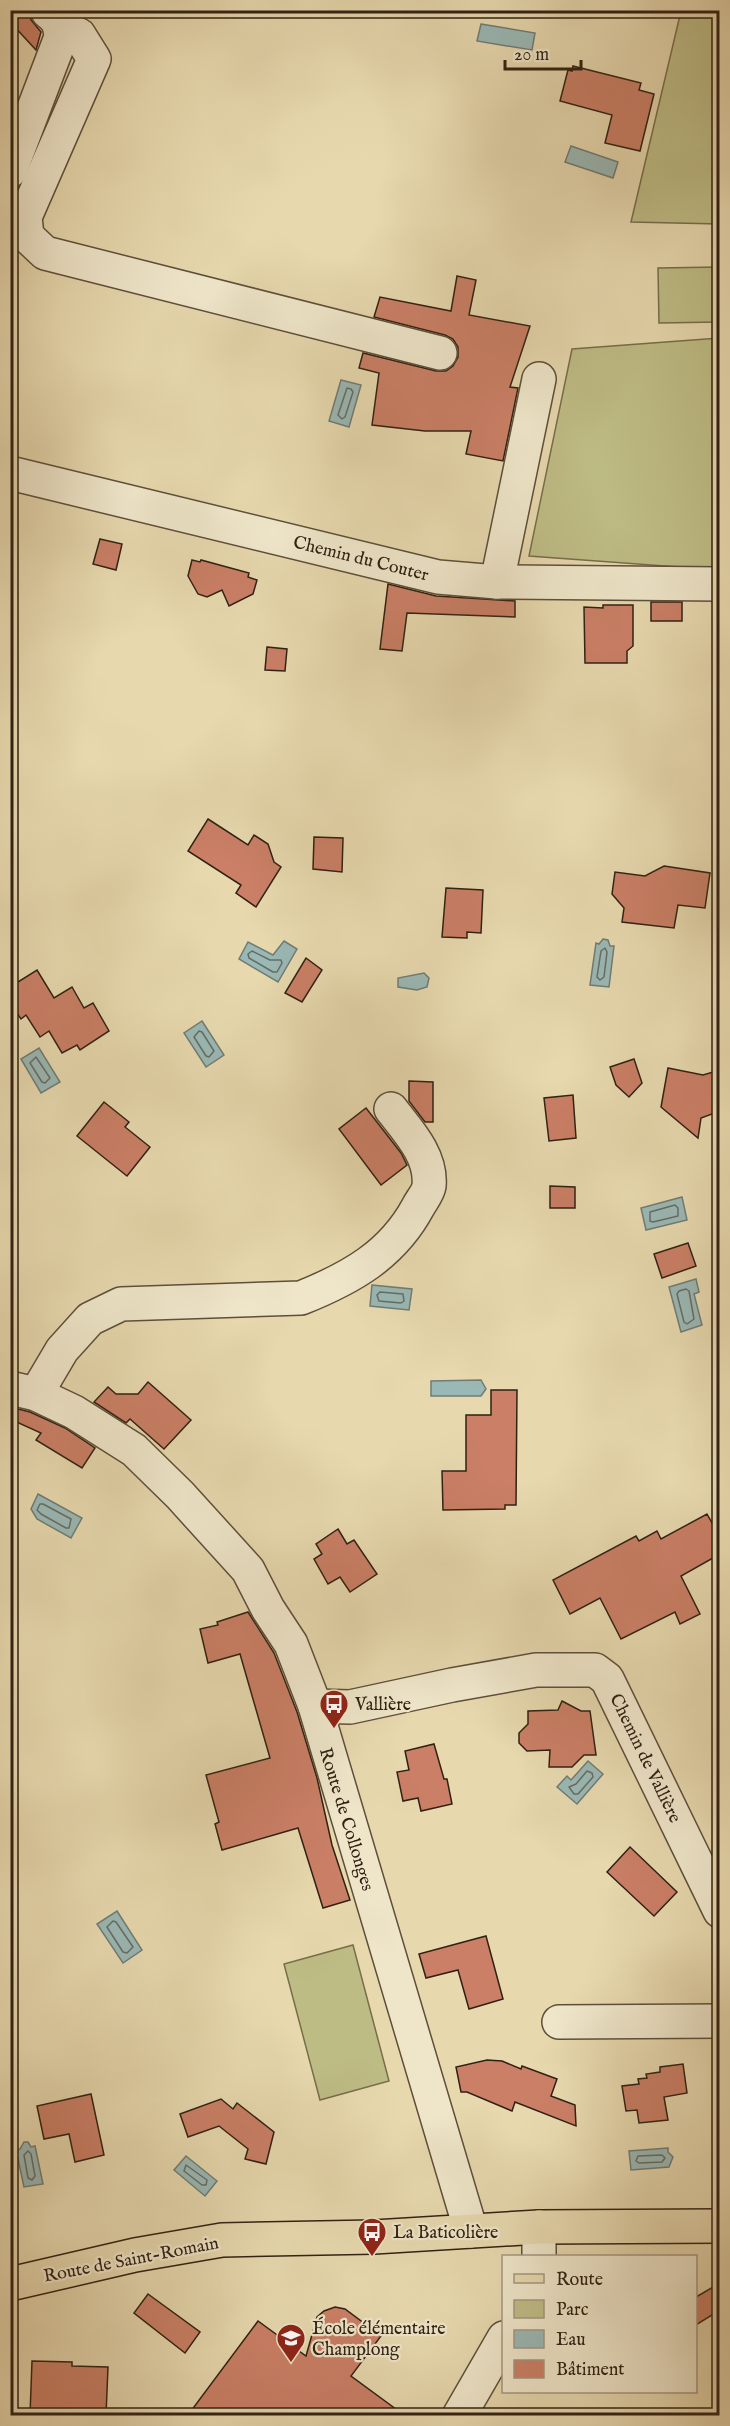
<svg xmlns="http://www.w3.org/2000/svg" width="730" height="2426" viewBox="0 0 730 2426" font-family="'IM FELL English',serif">
<style>
.green{fill:#bebc85;stroke:#776e4c;stroke-width:1.5}
.water{fill:#9ab8b5;stroke:#707c74;stroke-width:1.5}
.lines{fill:none;stroke-linecap:round;stroke-linejoin:round}
.shore{stroke:#656c64;stroke-width:1.5}
.building{fill:#ca7f66;stroke:#302113;stroke-width:1.5}
.minor-casing{stroke:#5e4f3a;stroke-width:36}
.major-casing{stroke:#302113;stroke-width:36}
.minor{stroke:#efe6ca;stroke-width:33}
.major{stroke:#e7d8ae;stroke-width:33}
.labels{text-anchor:middle;stroke-width:4.5;stroke-linejoin:round;paint-order:stroke}
.street-label{font-size:18px;fill:#302113;stroke:#efe6ca}
.poi-label{font-size:18px;fill:#302113;stroke:#efe6ca;text-anchor:start}
</style>
<rect width="100%" height="100%" fill="#e7d8ae"/>
<filter id="stains"><feTurbulence type="fractalNoise" baseFrequency=".00333" numOctaves="4"/><feColorMatrix values="0 0 0 0 .2 0 0 0 0 .09 0 0 0 0 .02 0 0 0 .5 -.17"/></filter>
<radialGradient id="worn" r=".72"><stop offset=".6" stop-color="#630" stop-opacity="0"/><stop offset="1" stop-color="#630" stop-opacity=".3"/></radialGradient>
<g class="green">
<polygon points="681,11 719,11 719,224 631,222"/>
<polygon points="719,267 719,322 659,323 658,268"/>
<polygon points="719,338 719,570 529,556 572,349"/>
<polygon points="353,1945 389,2081 320,2100 284,1964"/>
</g>
<g class="water">
<polygon points="481,24 535,33 532,50 477,41"/>
<polygon points="571,146 618,162 613,178 565,162"/>
<polygon points="341,380 361,385 349,427 329,421"/>
<polygon points="603,939 608,940 610,946 614,946 609,987 590,985 596,943 599,944"/>
<polygon points="284,941 297,949 278,982 239,959 248,942 273,955"/>
<polygon points="424,973 429,978 427,987 417,990 398,987 398,978"/>
<polygon points="202,1021 224,1055 206,1067 184,1033"/>
<polygon points="39,1048 60,1082 41,1093 21,1059"/>
<polygon points="682,1197 687,1220 646,1230 641,1208"/>
<polygon points="696,1279 699,1292 694,1294 702,1325 681,1332 669,1287"/>
<polygon points="372,1285 412,1289 409,1310 370,1306"/>
<polygon points="481,1380 486,1389 481,1396 431,1396 431,1381"/>
<polygon points="38,1494 82,1518 71,1538 37,1519 31,1509"/>
<polygon points="588,1761 603,1774 577,1804 557,1787 567,1776 571,1780"/>
<polygon points="117,1911 142,1950 123,1963 97,1924"/>
<polygon points="24,2142 28,2142 31,2147 35,2146 43,2184 24,2187 16,2150 20,2149"/>
<polygon points="668,2148 668,2152 673,2157 669,2167 631,2170 629,2151"/>
<polygon points="186,2156 217,2181 205,2196 174,2170"/>
</g>
<g class="lines">
<g class="shore">
<polygon points="347,388 351,389 353,392 345,417 342,419 338,415"/>
<polygon points="605,948 607,952 604,977 600,980 597,977 601,951"/>
<polygon points="252,951 270,960 281,960 282,963 277,972 273,972 249,958 248,954"/>
<polygon points="199,1031 202,1032 214,1051 209,1057 206,1056 194,1037"/>
<polygon points="36,1057 50,1078 45,1083 42,1082 30,1063"/>
<polygon points="675,1205 678,1208 678,1216 653,1222 650,1221 650,1212"/>
<polygon points="686,1289 689,1291 694,1319 687,1324 684,1322 677,1294 679,1291"/>
<polygon points="380,1292 403,1294 404,1301 401,1303 379,1301 377,1295"/>
<polygon points="40,1504 43,1504 71,1519 69,1528 66,1528 41,1514 37,1510"/>
<polygon points="587,1771 592,1773 593,1777 578,1794 574,1794 569,1787 576,1784"/>
<polygon points="113,1921 116,1922 133,1947 127,1953 123,1952 107,1927"/>
<polygon points="28,2151 31,2154 35,2176 32,2180 28,2178 24,2155"/>
<polygon points="662,2155 665,2158 662,2162 639,2163 636,2161 638,2156"/>
<polygon points="186,2165 207,2180 206,2185 202,2185 184,2171"/>
</g>
</g>
<g class="building">
<polygon points="25,12 30,15 31,20 41,32 36,50 12,24"/>
<polygon points="573,66 641,83 639,90 654,94 640,151 605,143 612,115 560,101 568,70 572,71"/>
<polygon points="457,276 476,280 469,315 530,326 510,387 518,388 503,461 466,454 471,431 425,431 372,425 379,373 359,368 363,353 436,371 446,371 453,366 458,357 458,347 453,339 445,335 374,317 380,297 451,311"/>
<polygon points="100,539 122,544 116,570 93,564"/>
<polygon points="192,560 200,562 201,560 249,573 248,577 257,580 253,594 229,606 222,590 207,597 198,594 188,576"/>
<polygon points="388,584 436,596 515,601 515,617 407,613 402,651 380,649"/>
<rect x="651" y="602" width="31" height="19"/>
<polygon points="603,605 633,605 633,646 627,651 627,663 585,663 584,607 603,608"/>
<polygon points="267,647 287,649 285,671 265,670"/>
<polygon points="208,819 248,845 254,835 268,844 274,862 281,867 256,907 236,893 241,885 188,851"/>
<polygon points="314,837 343,838 342,872 313,869"/>
<polygon points="664,866 710,873 705,908 678,905 674,928 622,922 624,908 612,894 615,872 645,876"/>
<polygon points="446,888 483,890 481,933 467,932 467,938 442,937"/>
<polygon points="306,958 322,970 302,1002 285,993"/>
<polygon points="37,970 54,998 72,987 84,1008 93,1003 109,1031 80,1050 77,1045 62,1053 49,1031 40,1037 26,1015 21,1019 10,1003 10,987"/>
<polygon points="634,1059 642,1083 629,1097 616,1085 610,1067"/>
<polygon points="668,1068 703,1075 720,1070 720,1111 701,1118 698,1138 661,1107"/>
<polygon points="409,1081 433,1082 433,1122 425,1122 409,1101"/>
<polygon points="573,1095 576,1138 549,1141 544,1098"/>
<polygon points="104,1102 129,1122 125,1127 150,1147 127,1176 77,1136"/>
<polygon points="366,1108 401,1153 407,1165 381,1185 339,1129"/>
<polygon points="550,1186 575,1187 575,1208 550,1208"/>
<polygon points="688,1243 696,1266 662,1278 654,1254"/>
<polygon points="148,1382 191,1420 164,1449 130,1419 126,1423 94,1402 108,1387 116,1394 138,1394"/>
<polygon points="491,1390 517,1390 516,1505 505,1505 505,1509 443,1510 442,1471 466,1471 466,1415 491,1415"/>
<polygon points="10,1407 30,1412 65,1428 95,1448 82,1468 36,1440 41,1433 10,1419"/>
<polygon points="707,1514 720,1537 720,1554 681,1576 700,1614 680,1624 675,1612 621,1639 600,1598 570,1614 553,1580 636,1536 639,1541 657,1531 661,1539"/>
<polygon points="338,1529 347,1544 354,1540 377,1574 350,1592 340,1577 328,1584 314,1559 322,1554 316,1544"/>
<polygon points="248,1612 274,1653 297,1712 317,1778 332,1845 350,1900 323,1908 298,1828 222,1850 215,1824 219,1822 206,1775 270,1758 240,1654 208,1663 200,1629 218,1625 217,1622"/>
<polygon points="562,1701 581,1711 590,1711 596,1755 584,1755 572,1767 549,1767 550,1750 527,1751 519,1743 519,1733 528,1724 528,1711 558,1710"/>
<polygon points="434,1744 444,1779 447,1779 452,1804 421,1811 418,1798 403,1801 397,1772 409,1770 405,1751"/>
<polygon points="630,1847 677,1892 654,1916 607,1872"/>
<polygon points="486,1936 503,1999 469,2009 458,1970 426,1978 419,1954"/>
<polygon points="487,2060 502,2061 521,2069 522,2066 557,2079 551,2096 575,2105 576,2126 515,2102 512,2111 467,2092 461,2092 456,2067"/>
<polygon points="683,2064 687,2093 664,2097 668,2120 639,2123 637,2110 626,2111 622,2086 639,2084 638,2079 647,2078 646,2074 660,2072 660,2067"/>
<polygon points="91,2094 104,2155 75,2162 69,2134 44,2139 37,2106"/>
<polygon points="221,2099 233,2109 237,2103 274,2132 266,2164 245,2159 248,2149 219,2126 188,2137 180,2114"/>
<polygon points="720,2283 720,2310 696,2325 696,2297"/>
<polygon points="148,2294 200,2332 185,2353 134,2313"/>
<polygon points="335,2307 345,2309 381,2336 351,2376 404,2415 188,2415 258,2321 306,2356 317,2317 324,2311"/>
<polygon points="32,2361 72,2362 72,2366 108,2367 106,2415 30,2415"/>
</g>
<g class="lines">
<g class="minor-casing">
<g id="minor">
<polyline points="60,26 79,35 94,59 25,217 27,236 45,253 440,353"/>
<path d="M10 171 61 37C60 25 58 19 48 12"/>
<polyline points="10,473 438,577 497,582 720,584"/>
<polyline points="497,582 539,379"/>
<polyline points="10,1388 36,1394 74,1412 134,1450 180,1495 248,1570 268,1609 291,1644 315,1706 471,2231"/>
<path d="M36 1394 62 1350 90 1319 121 1304 301 1298C351 1278 392 1255 418 1207 421 1201 428 1193 429 1186 432 1156 408 1131 391 1109"/>
<polyline points="315,1706 350,1707 452,1685 536,1670 595,1670 607,1679 720,1911"/>
<polyline points="559,2022 720,2021"/>
<polyline points="539,2227 539,2256"/>
<polyline points="459,2416 504,2338"/>
</g>
</g>
<g class="major-casing">
<polyline id="major" points="10,2284 135,2255 222,2240 374,2237 539,2227 720,2226"/>
</g>
<use href="#minor" class="minor"/>
<use href="#major" class="major"/>
</g>
<defs>
<g id="bus-pin" transform="scale(1.5)"><path d="M0 17L-7.5 6A9.5 9.5 0 1 1 7.5 6Z" fill="#8f2418" stroke="#efe6ca"/><path d="M-5-6H5V4H4V6H2V4H-2V6H-4V4H-5ZM-3.5-4V0h7V-4ZM-3.5 1.2v1.5H-2V1.2ZM2 1.2v1.5H3.5V1.2Z" fill="#fff"/></g>
<g id="school-pin" transform="scale(1.5)"><path d="M0 17L-7.5 6A9.5 9.5 0 1 1 7.5 6Z" fill="#8f2418" stroke="#efe6ca"/><path d="M0-5L7-2L0 1L-7-2ZM-4 1L0 2.5L4 1V4Q0 6-4 4Z" fill="#fff"/></g>
</defs>
<g fill-rule="evenodd">
<use href="#bus-pin" x="334" y="1704"/>
<use href="#bus-pin" x="372" y="2232"/>
<use href="#school-pin" x="291" y="2338"/>
</g>
<g class="labels">
<g class="street-label">
<text transform="translate(361 558) rotate(14)" y="6">Chemin du Couter</text>
<text transform="translate(646 1758) rotate(64)" y="6">Chemin de Vallière</text>
<text transform="translate(347 1819) rotate(73)" y="6">Route de Collonges</text>
<text transform="translate(131 2259) rotate(-11)" y="6">Route de Saint-Romain</text>
</g>
<g class="poi-label">
<text x="355" y="1710">Vallière</text>
<text x="393" y="2238">La Baticolière</text>
<text x="312" y="2334">École élémentaire<tspan x="312" dy="21">Champlong</tspan></text>
</g>
</g>
<rect width="730" height="2426" fill="none" stroke="#e7d8ae" stroke-width="36"/>
<rect x="12" y="12" width="706" height="2402" fill="none" stroke="#302113" stroke-width="3"/>
<rect x="18" y="18" width="694" height="2390" fill="none" stroke="#302113" stroke-width="1.5"/>
<rect x="502" y="2255" width="195" height="138" fill="#efe6ca" stroke="#a39781" stroke-width="1.5"/>
<rect x="514" y="2274" width="30" height="9" fill="#e7d8ae" stroke="#a39781" stroke-width="1.5"/>
<text x="556" y="2285" font-size="18" fill="#302113">Route</text>
<rect x="514" y="2300" width="30" height="18" fill="#bebc85" stroke="#a39781" stroke-width="1.5"/>
<text x="556" y="2315" font-size="18" fill="#302113">Parc</text>
<rect x="514" y="2330" width="30" height="18" fill="#9ab8b5" stroke="#a39781" stroke-width="1.5"/>
<text x="556" y="2345" font-size="18" fill="#302113">Eau</text>
<rect x="514" y="2360" width="30" height="18" fill="#ca7f66" stroke="#a39781" stroke-width="1.5"/>
<text x="556" y="2375" font-size="18" fill="#302113">Bâtiment</text>
<path d="M505 60v9h76v-9" fill="none" stroke="#302113" stroke-width="3"/>
<text x="514" y="60" font-size="18" fill="#302113" stroke="#efe6ca" stroke-width="4.5" paint-order="stroke">20 m</text>
<rect width="100%" height="100%" filter="url(#stains)"/>
<rect width="100%" height="100%" fill="url(#worn)"/>
</svg>
